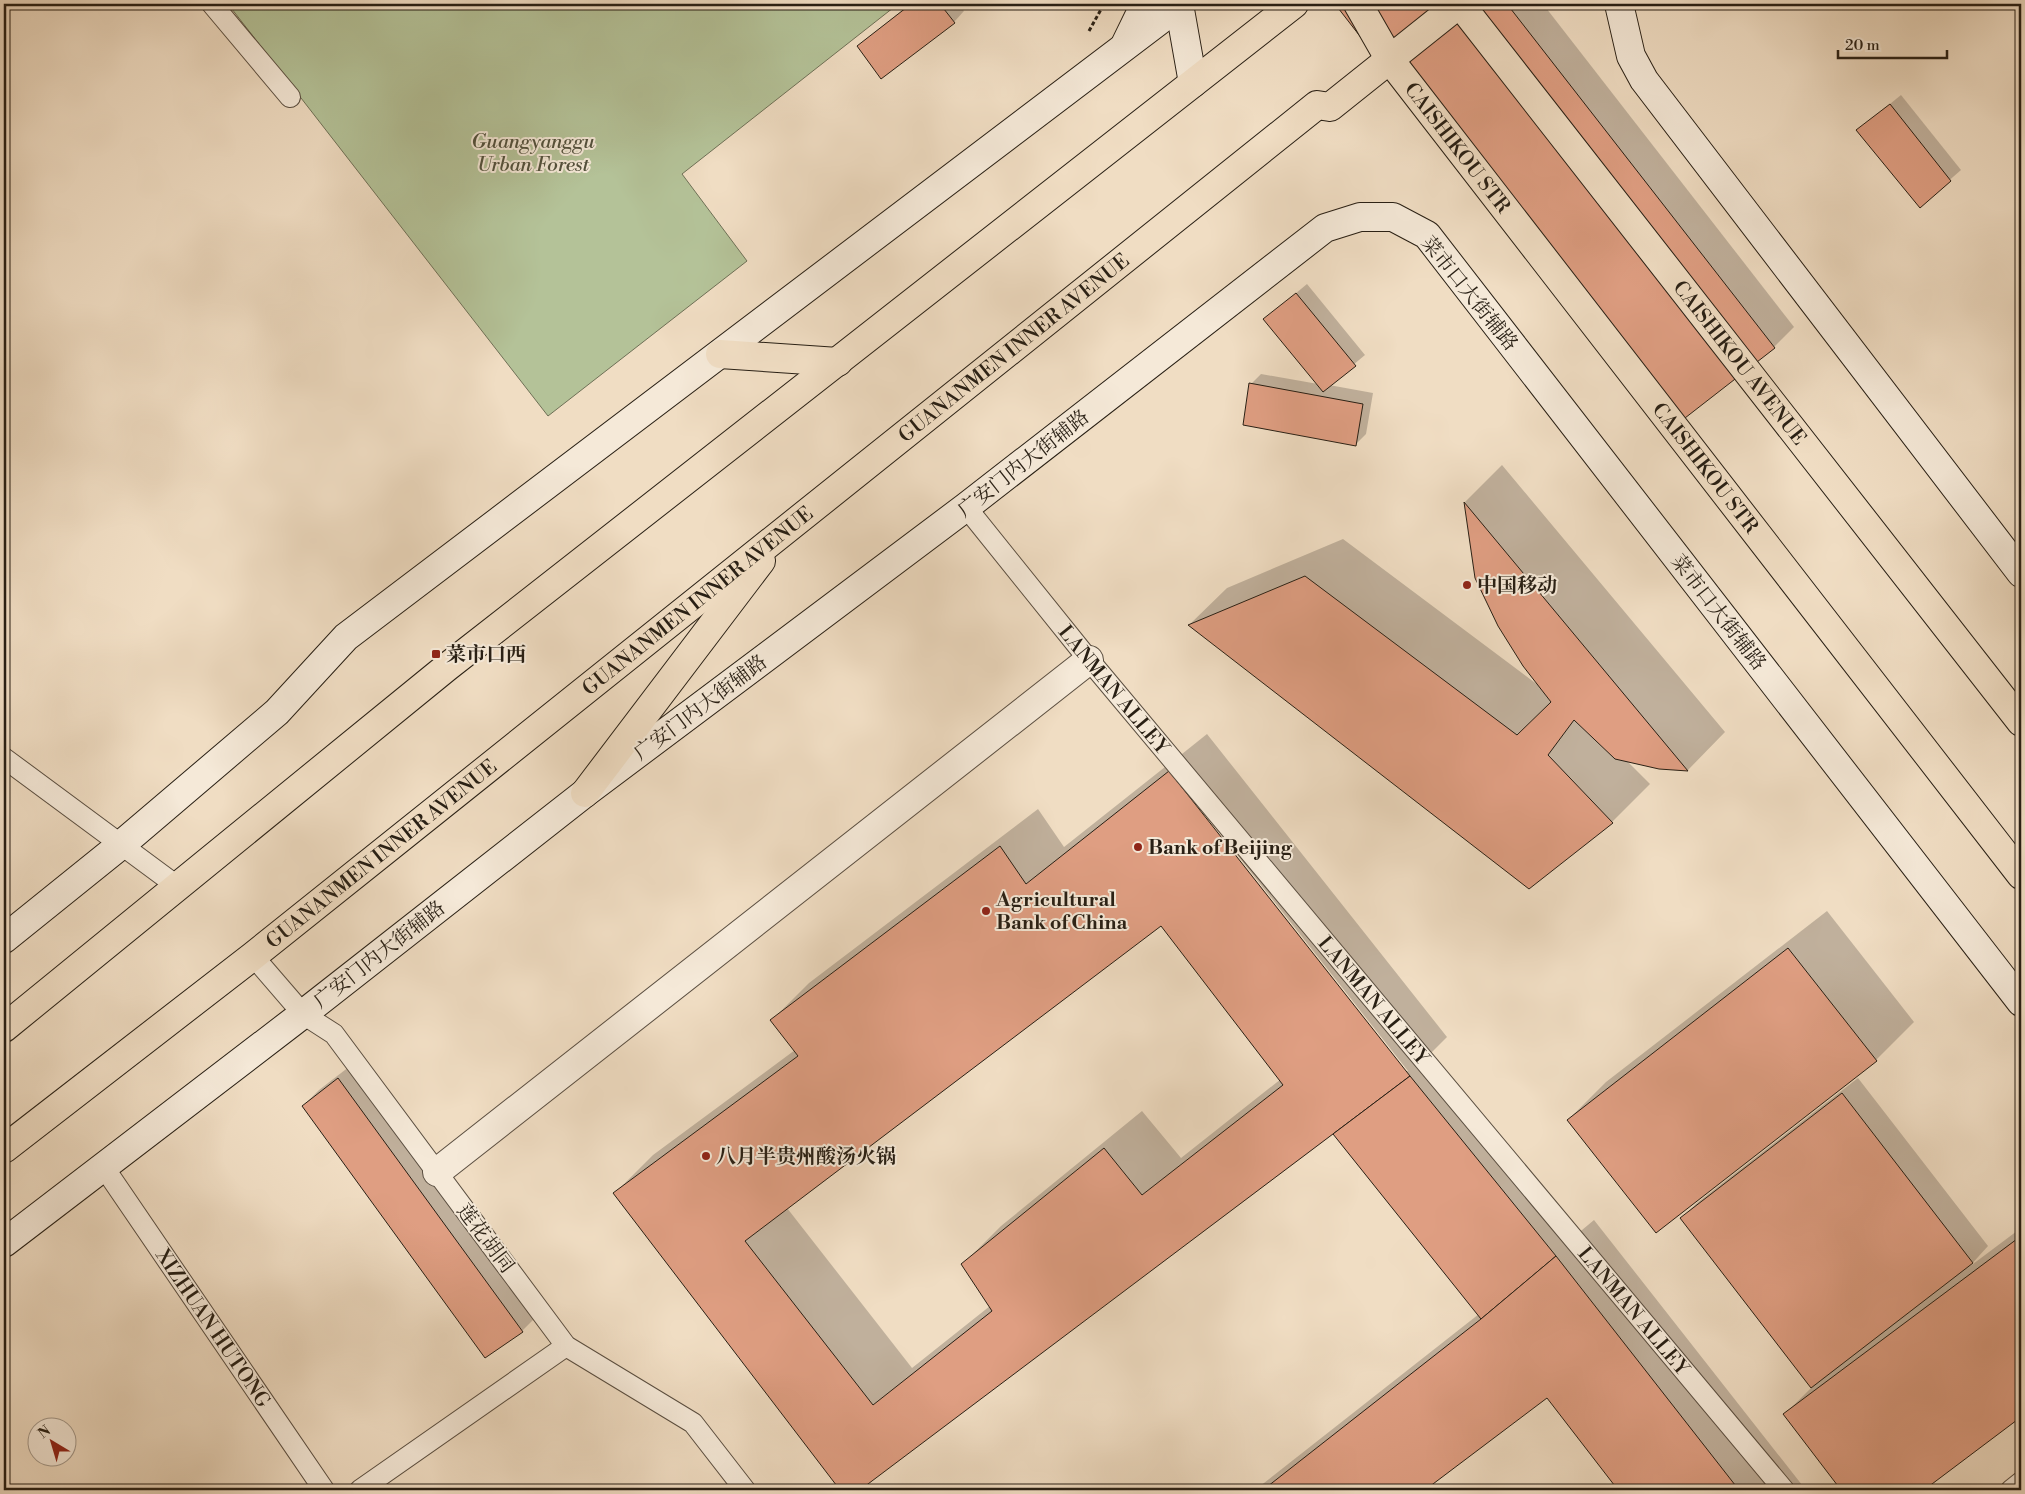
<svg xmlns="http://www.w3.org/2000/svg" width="2025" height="1494" viewBox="0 0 2025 1494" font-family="'Libre Bodoni','Noto Serif SC',serif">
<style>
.green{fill:#b4c298;stroke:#6e7056}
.shadow{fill:#0003;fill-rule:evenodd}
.building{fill:#df9e82;stroke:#281f14;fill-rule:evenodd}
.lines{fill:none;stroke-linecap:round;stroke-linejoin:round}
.lane-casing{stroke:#5a4e40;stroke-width:22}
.street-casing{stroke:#5a4e40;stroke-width:30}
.secondary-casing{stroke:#281f14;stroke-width:30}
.primary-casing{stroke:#281f14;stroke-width:30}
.path{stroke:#281f14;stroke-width:3;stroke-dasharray:4 2.5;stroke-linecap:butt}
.lane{stroke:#f5e9d8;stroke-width:20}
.street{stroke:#f5e9d8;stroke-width:28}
.secondary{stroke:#f5e9d8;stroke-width:28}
.primary{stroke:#f0ddc3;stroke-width:28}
.poi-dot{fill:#8f2418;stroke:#f5e9d8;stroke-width:2}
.labels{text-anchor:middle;stroke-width:4;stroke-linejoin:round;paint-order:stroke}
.park-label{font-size:20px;font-style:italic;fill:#52503c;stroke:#f5e9d8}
.street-label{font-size:20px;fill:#281f14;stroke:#f5e9d8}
.poi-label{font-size:20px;font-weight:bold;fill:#281f14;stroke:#f5e9d8;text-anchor:start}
</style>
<rect width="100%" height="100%" fill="#f0ddc3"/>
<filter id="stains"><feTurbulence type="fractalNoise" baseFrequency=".004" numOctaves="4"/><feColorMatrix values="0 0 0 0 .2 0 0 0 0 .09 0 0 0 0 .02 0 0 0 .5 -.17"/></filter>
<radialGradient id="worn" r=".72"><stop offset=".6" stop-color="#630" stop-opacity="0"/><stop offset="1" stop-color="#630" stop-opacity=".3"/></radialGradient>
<polygon class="green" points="228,4 898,4 682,174 747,261 548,416"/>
<g class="shadow">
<polygon points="910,4 958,4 964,11 954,22 858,46"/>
<polygon points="1336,4 1543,4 1794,327 1774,347 1667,430"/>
<polygon points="1901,95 1961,170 1920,206 1858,130"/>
<polygon points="1307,284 1365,355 1329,385 1373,393 1366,434 1355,445 1251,384 1261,374 1318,384 1265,319"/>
<polygon points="1502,465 1725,732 1688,770 1659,768 1627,761 1650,784 1612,822 1189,625 1227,588 1343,539 1538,685 1476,578 1465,502"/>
<path d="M1207 734 1447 1037 1430 1054 1576 1235 1594 1220 1806 1490H1620L1547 1396 1423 1490H1255L1479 1314 1334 1132 858 1490H841L615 1193 653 1155 795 1050 772 1020 809 983 1038 809 1064 847 1165 767 1405 1071H1408L1167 766ZM1161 924 1281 1079 1181 1158 1142 1111 1001 1226 963 1264 990 1306 912 1368 787 1208Z"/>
<polygon points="1827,911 1914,1022 1876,1060 1568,1120 1606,1082"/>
<polygon points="354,1063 538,1315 522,1331 485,1357 303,1106 319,1090"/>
<polygon points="1858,1078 1988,1246 1969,1267 2021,1228 2021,1416 1922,1490 1842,1490 1785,1414 1812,1387 1682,1218 1697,1203"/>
</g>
<g class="building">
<polygon points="911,4 940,4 955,23 881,79 857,46"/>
<polygon points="1335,4 1507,4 1775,348 1667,432"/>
<polygon points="1890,104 1951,181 1920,208 1856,130"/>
<polygon points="1296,293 1356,366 1323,392 1263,319"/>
<polygon points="1249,383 1363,404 1356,446 1243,425"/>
<polygon points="1464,502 1688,771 1659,769 1615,759 1574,720 1548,755 1613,823 1529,889 1188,625 1305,576 1517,735 1551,702 1523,666 1498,626 1475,578"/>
<path d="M1169 771 1410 1076 860 1490H840L613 1193 798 1056 770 1020 1000 846 1026 884ZM1161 926 1283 1085 1142 1195 1104 1148 961 1264 992 1311 873 1405 745 1241Z"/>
<polygon points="1788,948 1877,1061 1656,1233 1567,1120"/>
<polygon points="1410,1076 1556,1256 1481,1319 1333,1134"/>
<polygon points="338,1078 523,1332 485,1358 302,1106"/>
<polygon points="1842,1093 1973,1263 1811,1388 1680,1218"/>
<polygon points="2021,1236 2021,1417 1924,1490 1841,1490 1783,1414"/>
<polygon points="1556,1256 1739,1490 1618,1490 1547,1398 1425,1490 1263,1490 1481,1319"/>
</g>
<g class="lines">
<g class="lane-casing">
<g id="lane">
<polyline points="212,4 290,97"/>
<path id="s1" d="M966 507 1089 660 1784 1490"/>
<polyline points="4,758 177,886"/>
<polyline points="253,956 303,1014 334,1034 566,1346 693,1423 745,1490"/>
<path id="s2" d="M103 1166 324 1490"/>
<polyline points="360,1490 566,1346"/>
<polyline points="2011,1490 2021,1482"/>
</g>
</g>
<g class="street-casing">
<polyline id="street" points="437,1172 1089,660"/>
</g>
<g class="secondary-casing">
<g id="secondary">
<polyline points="1179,4 1193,83"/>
<polyline points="1619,4 1631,56 1644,80 2021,573"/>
<polyline points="1126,43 1145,4"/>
<polyline points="4,939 122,844 277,712 346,637 1181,4"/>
<polyline points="4,1243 303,1014 585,793 966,507 1325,228 1360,217 1393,217 1427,235 2021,1002"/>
</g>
</g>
<g class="primary-casing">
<g id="primary">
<path id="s3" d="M1358 4 1390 60 2021 875"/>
<path id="s4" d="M1460 4 2021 722"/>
<polyline points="720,354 838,362"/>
<polyline points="585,793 761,561"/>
<polyline points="4,1028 447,667 1294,4"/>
<path id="s5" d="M4 1149 253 956 1317 105 1330 107 1459 4"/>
</g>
</g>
<polyline class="path" points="1089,31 1104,4"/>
<use href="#lane" class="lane"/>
<use href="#street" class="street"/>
<use href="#secondary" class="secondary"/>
<use href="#primary" class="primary"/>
</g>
<g class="poi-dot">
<circle cx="1467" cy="585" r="5"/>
<rect x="431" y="649" width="10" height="10" rx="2.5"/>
<circle cx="1138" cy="847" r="5"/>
<circle cx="986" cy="911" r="5"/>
<circle cx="706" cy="1156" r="5"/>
</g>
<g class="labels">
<g class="park-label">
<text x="533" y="148">Guangyanggu<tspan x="533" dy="23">Urban Forest</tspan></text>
</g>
<g class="street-label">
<text dy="7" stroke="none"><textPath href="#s3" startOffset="175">CAISHIKOU STR</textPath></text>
<text transform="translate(1470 293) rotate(51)" y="7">菜市口大街辅路</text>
<text dy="7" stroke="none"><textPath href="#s5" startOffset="1289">GUANANMEN INNER AVENUE</textPath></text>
<text dy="7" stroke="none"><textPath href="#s4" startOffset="455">CAISHIKOU AVENUE</textPath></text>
<text transform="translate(1023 463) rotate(-38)" y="7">广安门内大街辅路</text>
<text dy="7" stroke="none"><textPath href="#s3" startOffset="580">CAISHIKOU STR</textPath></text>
<text dy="7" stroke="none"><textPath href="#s5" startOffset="884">GUANANMEN INNER AVENUE</textPath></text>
<text transform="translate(1719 612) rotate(52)" y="7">菜市口大街辅路</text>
<text dy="7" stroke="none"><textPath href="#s1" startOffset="235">LANMAN ALLEY</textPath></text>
<text transform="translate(700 707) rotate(-37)" y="7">广安门内大街辅路</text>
<text dy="7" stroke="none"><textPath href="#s5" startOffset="479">GUANANMEN INNER AVENUE</textPath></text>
<text transform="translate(379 954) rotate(-38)" y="7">广安门内大街辅路</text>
<text dy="7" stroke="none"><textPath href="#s1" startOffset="640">LANMAN ALLEY</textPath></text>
<text transform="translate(486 1238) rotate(53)" y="7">莲花胡同</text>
<text dy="7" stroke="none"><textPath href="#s1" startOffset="1045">LANMAN ALLEY</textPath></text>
<text dy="7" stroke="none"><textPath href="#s2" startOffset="196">XIZHUAN HUTONG</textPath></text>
</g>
<g class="poi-label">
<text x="1477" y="592">中国移动</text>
<text x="446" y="661">菜市口西</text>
<text x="1148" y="854">Bank of Beijing</text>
<text x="996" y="906">Agricultural<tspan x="996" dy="23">Bank of China</tspan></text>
<text x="716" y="1163">八月半贵州酸汤火锅</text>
</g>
</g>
<rect width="2025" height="1494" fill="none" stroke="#f0ddc3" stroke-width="20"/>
<rect x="5" y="5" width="2015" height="1484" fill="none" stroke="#281f14" stroke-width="2.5"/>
<rect x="10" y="10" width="2005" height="1474" fill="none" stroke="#281f14"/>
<g transform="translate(52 1442) rotate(322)"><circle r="24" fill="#f5e9d8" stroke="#a3988a"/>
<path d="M0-4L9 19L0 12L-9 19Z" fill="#8f2418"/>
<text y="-8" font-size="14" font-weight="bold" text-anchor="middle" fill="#281f14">N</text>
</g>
<path d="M1838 50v8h109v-8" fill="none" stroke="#281f14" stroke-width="2.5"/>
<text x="1845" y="50" font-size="15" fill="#281f14" stroke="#f5e9d8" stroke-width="4" paint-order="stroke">20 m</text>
<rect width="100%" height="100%" filter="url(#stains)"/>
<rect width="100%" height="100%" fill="url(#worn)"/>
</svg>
